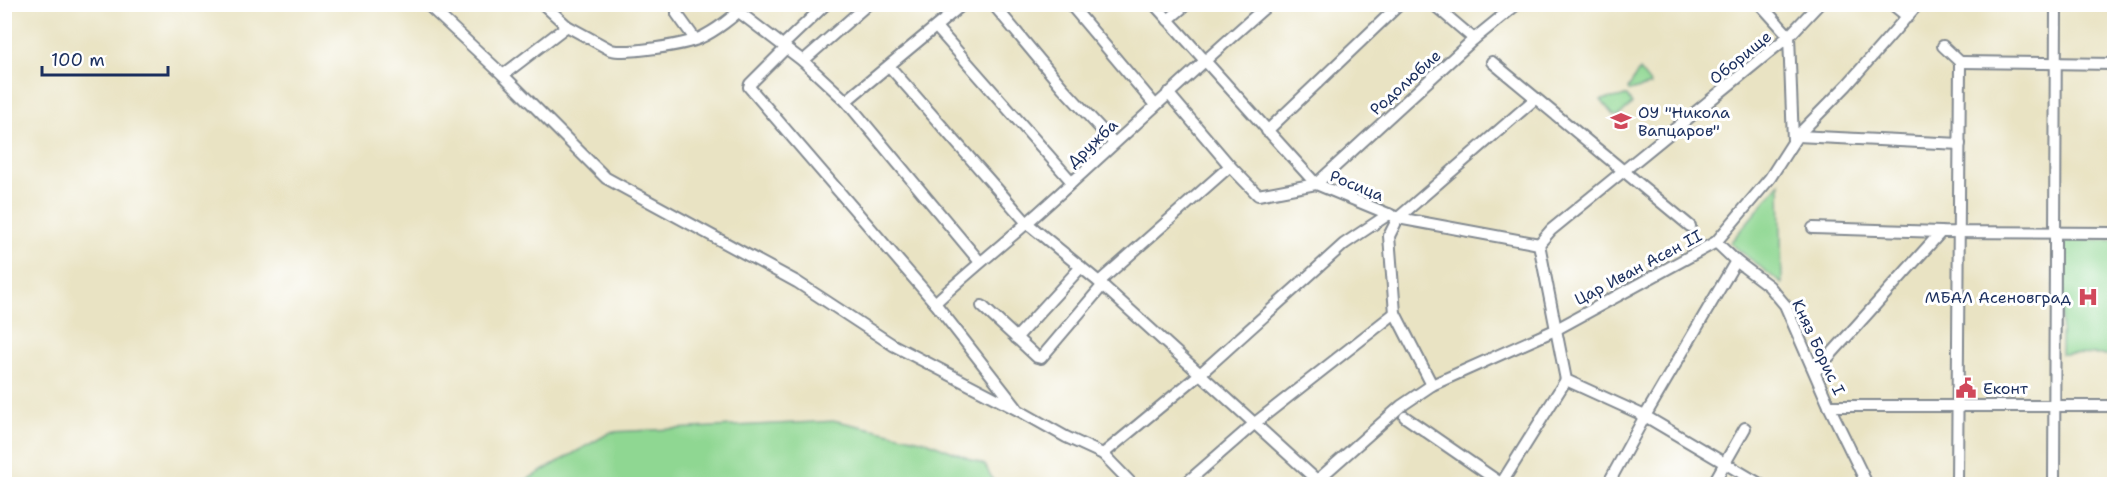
<svg xmlns="http://www.w3.org/2000/svg" width="2119" height="489" viewBox="0 0 2119 489" font-family="'Shantell Sans',sans-serif">
<style>
.green{fill:#8fd792;stroke:#558378;stroke-width:1.5}
.lines{fill:none;stroke-linecap:round;stroke-linejoin:round}
.minor-casing{stroke:#828990;stroke-width:14}
.minor{stroke:#fff;stroke-width:10}
.labels{text-anchor:middle;stroke-width:6;stroke-linejoin:round;paint-order:stroke}
.street-label{font-size:16px;fill:#1b2f5e;stroke:#fff}
.poi-label{font-size:16px;fill:#1b2f5e;stroke:#fff;text-anchor:start}
</style>
<rect width="100%" height="100%" fill="#fff"/>
<filter id="ink" filterUnits="userSpaceOnUse"><feTurbulence type="fractalNoise" baseFrequency=".0167" numOctaves="2"/><feDisplacementMap in="SourceGraphic" scale="12" xChannelSelector="R" yChannelSelector="G"/><feConvolveMatrix kernelMatrix="1 2 1 2 8 2 1 2 1" color-interpolation-filters="sRGB"/></filter>
<filter id="wash" filterUnits="userSpaceOnUse"><feTurbulence type="fractalNoise" baseFrequency=".008" numOctaves="4" result="noise"/><feDisplacementMap in="SourceGraphic" scale="24" xChannelSelector="R" yChannelSelector="G"/><feGaussianBlur stdDeviation="1.35" result="paint"/><feColorMatrix in="noise" values="0 0 0 0 0 0 0 0 0 0 0 0 0 0 0 0 0 1.4 0 .05"/><feComposite in="paint" operator="in"/></filter>
<g filter="url(#wash)">
<rect width="100%" height="100%" fill="#e9e3c3"/>
<g class="green">
<polygon points="1639,70 1651,85 1629,91 1628,89"/>
<polygon points="1623,96 1627,96 1632,104 1618,116 1613,115 1601,100"/>
<polygon points="1780,183 1782,284 1730,243"/>
<polygon points="2063,240 2114,240 2114,355 2061,354"/>
<polygon points="837,421 926,441 985,465 995,484 519,484 611,432"/>
</g>
</g>
<g filter="url(#ink)">
<g class="lines">
<g class="minor-casing">
<g id="minor">
<polyline points="427,4 503,75 606,178 797,282 893,345 1018,410 1066,437 1103,454 1132,484"/>
<path d="M543 4 567 26 611 50C627 54 684 45 700 38 715 31 734 17 746 4"/>
<polyline points="681,4 677,8 677,14 695,39"/>
<polyline points="993,4 1063,88 1114,143"/>
<polyline points="1070,4 1155,105"/>
<polyline points="1154,4 1316,184 1398,218 1539,244"/>
<polyline points="1433,4 1474,39"/>
<polyline points="1760,4 1789,36 1793,141"/>
<polyline points="1892,4 1908,17"/>
<polyline points="739,12 803,61 846,101 980,262"/>
<polyline points="1168,20 1187,4"/>
<polyline points="936,27 1072,182"/>
<polyline points="783,45 826,4"/>
<polyline points="1943,46 1960,62 1957,484"/>
<polyline points="786,48 750,84 749,87 935,303 1016,407"/>
<polyline points="803,61 868,4"/>
<polyline points="1492,62 1690,226"/>
<polyline points="1960,62 2114,64"/>
<polyline points="889,66 1027,223 1099,282 1321,484"/>
<polyline points="503,75 567,26"/>
<polyline points="1168,93 1230,166 1258,195 1316,184 1474,39 1517,4"/>
<polyline points="846,101 963,4"/>
<polyline points="1267,131 1400,4"/>
<polyline points="1797,136 1960,144"/>
<polyline points="1813,228 1941,232 2114,233"/>
<polyline points="1716,242 1736,261 1769,286 1785,305 1829,406 1867,484"/>
<polyline points="1539,244 1551,230 1789,36 1819,4"/>
<polyline points="1539,244 1566,380 1645,416 1760,484"/>
<polyline points="1099,282 1230,166"/>
<path d="M935 303C965 275 997 249 1028 222 1109 150 1187 75 1269 4"/>
<polyline points="982,306 1037,357 1041,358 1103,285"/>
<polyline points="1016,338 1081,267"/>
<polyline points="1815,372 1941,232"/>
<polyline points="1432,385 1395,313 1389,236 1398,218 1535,99"/>
<polyline points="1829,406 2114,406"/>
<polyline points="1405,417 1502,484"/>
<polyline points="1103,454 1200,374 1344,244 1389,214"/>
<polyline points="1185,484 1255,423 1395,313"/>
<polyline points="1313,484 1401,406 1432,385 1555,330 1716,242 1770,178 1797,136 1847,85 1918,4"/>
<polyline points="1501,484 1566,380"/>
<polyline points="1608,484 1645,416 1736,261"/>
<polyline points="1713,484 1745,428"/>
<polyline points="2054,484 2056,4"/>
</g>
</g>
<use href="#minor" class="minor"/>
</g>
</g>
<defs>
<g id="school-bare" transform="scale(1.62)"><path d="M0-5L7-2L0 1L-7-2ZM-4 1L0 2.5L4 1V4Q0 6-4 4Z" fill="#d1495b" stroke="#fff" stroke-width="2.5" paint-order="stroke"/></g>
<g id="hospital-bare" transform="scale(1.62)"><path d="M-5-5h3v3.5h4V-5h3V5h-3V1.5h-4V5h-3Z" fill="#d1495b" stroke="#fff" stroke-width="2.5" paint-order="stroke"/></g>
<g id="civic-bare" transform="scale(1.62)"><path d="M-.6-6.5H3V-4.5H.6V-3L4-1V1h2V6H-6V1h2V-1L-.6-3ZM-1.2 2.5V6h2.4V2.5Z" fill="#d1495b" stroke="#fff" stroke-width="2.5" paint-order="stroke"/></g>
</defs>
<g fill-rule="evenodd">
<use href="#school-bare" x="1621" y="121"/>
<use href="#hospital-bare" x="2088" y="297"/>
<use href="#civic-bare" x="1966" y="388"/>
</g>
<g class="labels">
<g class="street-label">
<text transform="translate(1740 57) rotate(-39)" y="6">Оборище</text>
<text transform="translate(1405 82) rotate(-42)" y="6">Родолюбие</text>
<text transform="translate(1092 143) rotate(-43)" y="6">Дружба</text>
<text transform="translate(1357 185) rotate(22)" y="6">Росица</text>
<text transform="translate(1638 267) rotate(-28)" y="6">Цар Иван Асен II</text>
<text transform="translate(1819 347) rotate(65)" y="6">Княз Борис I</text>
</g>
<g class="poi-label">
<text x="1638" y="118">ОУ "Никола<tspan x="1638" dy="18">Вапцаров"</tspan></text>
<text x="2071" y="303" text-anchor="end">МБАЛ Асеновград</text>
<text x="1983" y="394">Еконт</text>
</g>
</g>
<rect width="2119" height="489" fill="none" stroke="#fff" stroke-width="24"/>
<path d="M42 66v9h126v-9" fill="none" stroke="#1b2f5e" stroke-width="3"/>
<text x="51" y="66" font-size="18" fill="#1b2f5e" stroke="#ffffff" stroke-width="4.5" paint-order="stroke">100 m</text>
</svg>
